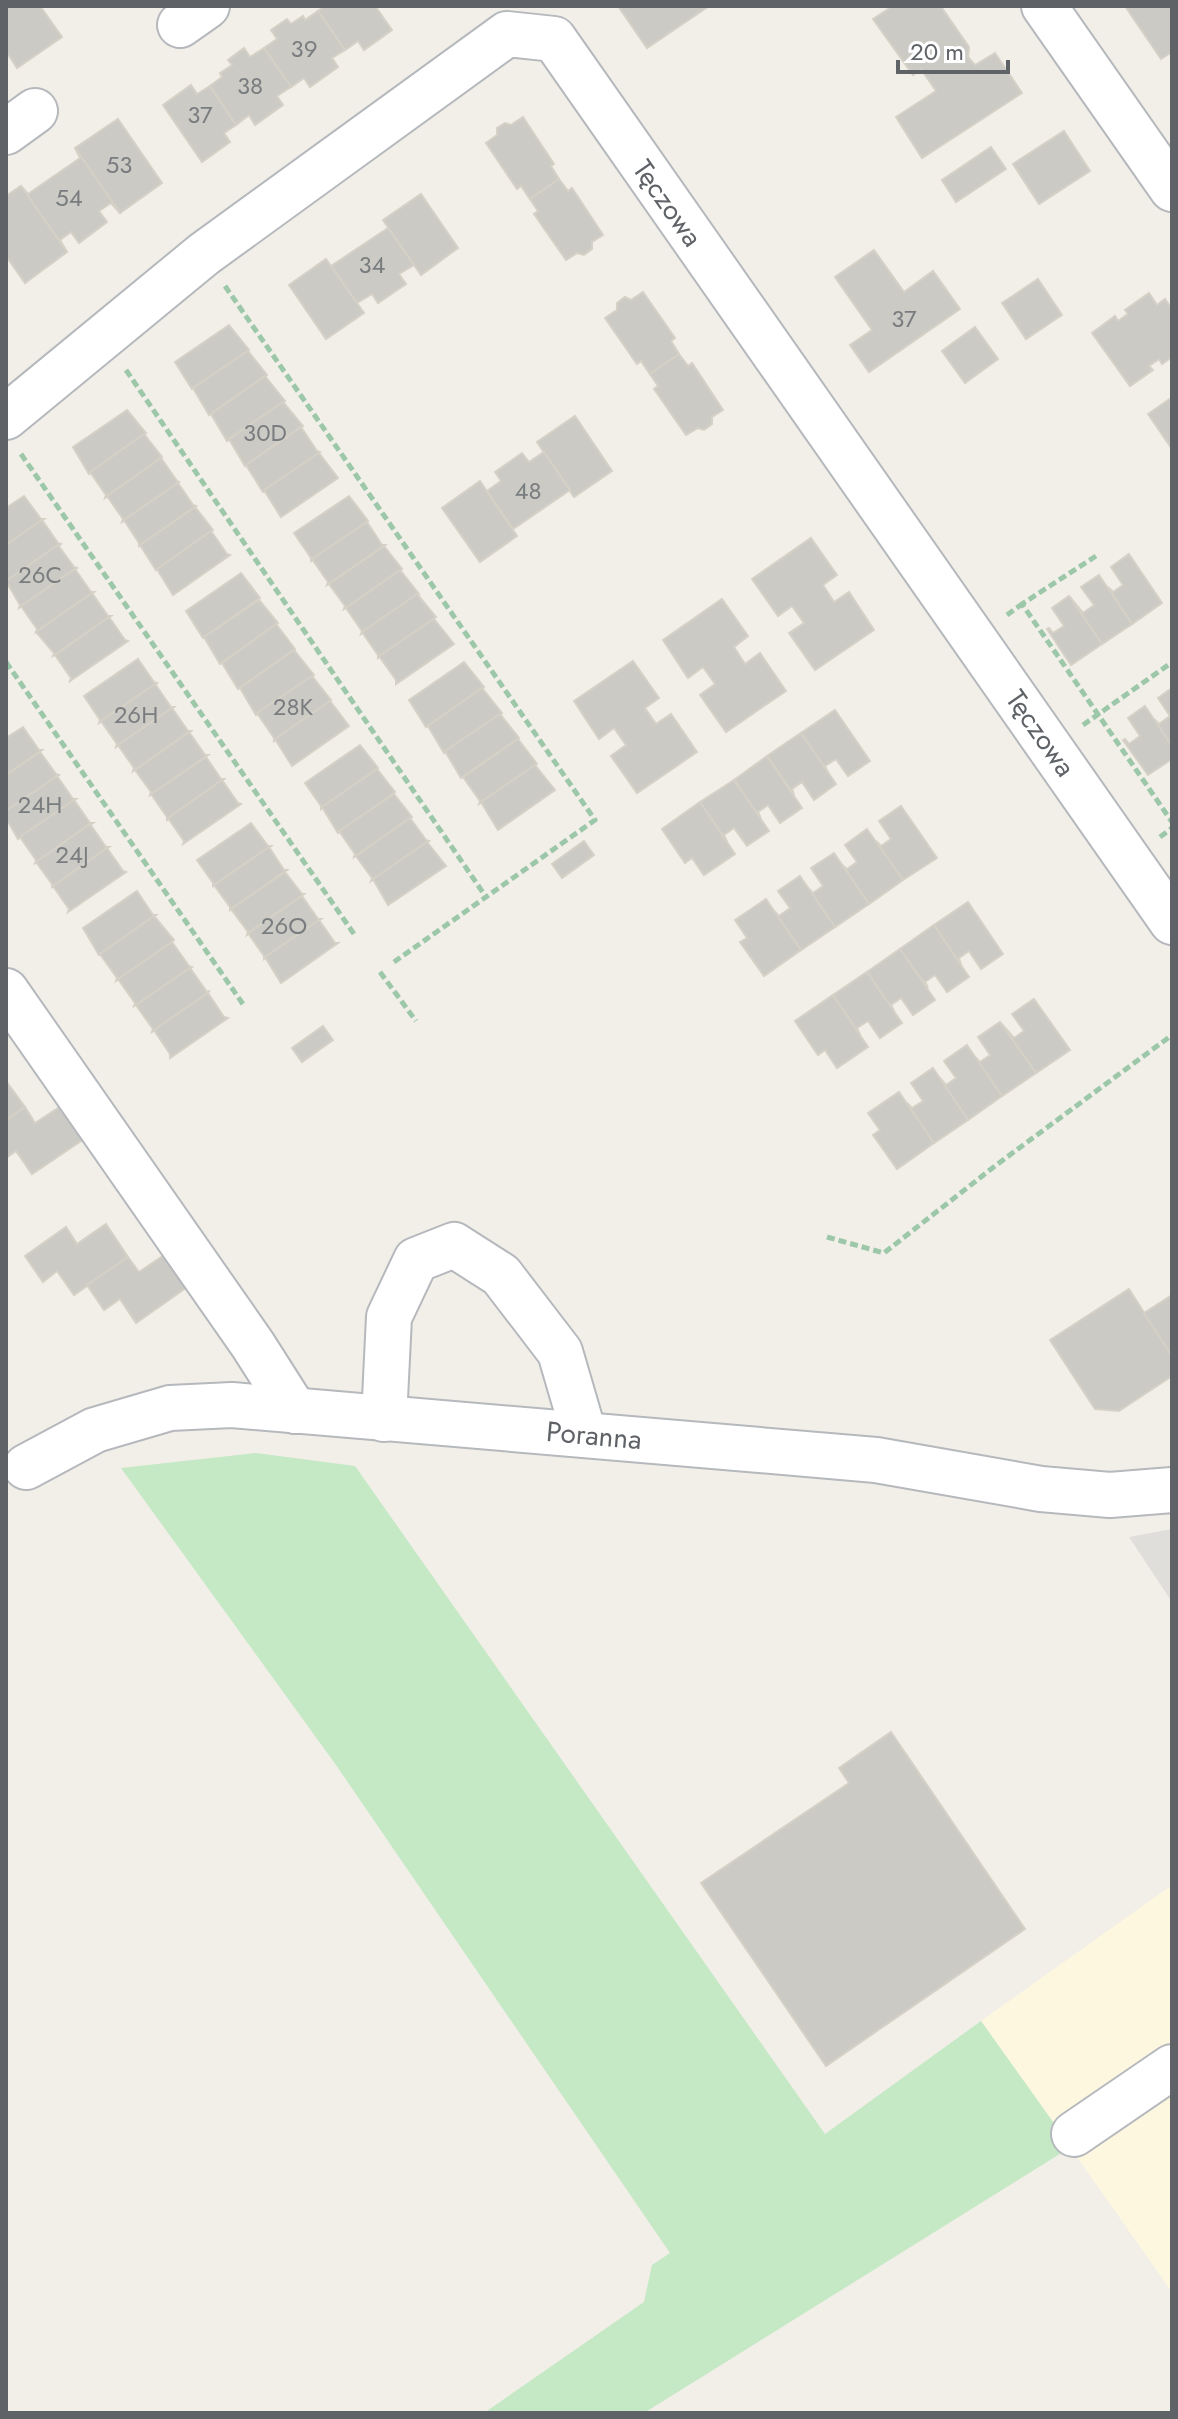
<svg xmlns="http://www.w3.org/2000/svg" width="1178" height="2419" viewBox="0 0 1178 2419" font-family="Jost,sans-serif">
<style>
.commercial{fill:#fef7e0}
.industrial{fill:#e0deda}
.green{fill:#c5e8c5}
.building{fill:#cccac5;stroke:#d6d1c6;stroke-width:2}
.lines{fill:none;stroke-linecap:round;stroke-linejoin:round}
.minor-casing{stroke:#b5b8bc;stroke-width:48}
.path{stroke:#9cc7a9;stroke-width:5;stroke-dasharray:8 4;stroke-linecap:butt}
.minor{stroke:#fff;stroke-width:44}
.labels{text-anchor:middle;stroke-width:7;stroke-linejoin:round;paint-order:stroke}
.number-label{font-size:24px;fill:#7a7d7f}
.street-label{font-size:28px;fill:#5f6368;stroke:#fff}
</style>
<rect width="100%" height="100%" fill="#f1efe8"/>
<polygon class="commercial" points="1172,1885 1172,2292 981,2021"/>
<polygon class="industrial" points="1172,1529 1172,1602 1129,1537"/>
<polygon class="green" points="256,1453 355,1466 825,2134 981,2021 1071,2147 644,2413 484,2413 644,2302 652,2265 670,2253 336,1765 121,1468"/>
<g class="building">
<polygon points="6,6 40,6 62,37 17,68 6,51"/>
<polygon points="325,6 375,6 392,30 364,50 358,41 345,50 318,11"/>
<polygon points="618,6 709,6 647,48"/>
<polygon points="893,6 945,6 942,8 969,47 968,57 975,65 995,53 1022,93 922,158 896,117 936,91 921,69 913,75 873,19"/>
<polygon points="1125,6 1172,6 1172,52 1161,59"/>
<polygon points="318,11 345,50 332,58 338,67 310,87 304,78 291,87 264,48 277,39 271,30 287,19 291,24 303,16 305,20"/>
<polygon points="244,48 250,57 264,48 291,87 277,96 283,105 255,125 249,115 236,125 210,86 222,77 220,73 232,65 228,60"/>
<polygon points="191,85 197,94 210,86 236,125 224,133 230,142 202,162 163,105"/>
<polygon points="523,117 554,164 551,166 559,179 530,199 521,186 517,189 486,143 497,135 497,128 505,123 511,125"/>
<polygon points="118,119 162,183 120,213 75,148"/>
<polygon points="1064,131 1090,171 1039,204 1013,164"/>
<polygon points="991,147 1006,169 956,202 942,180"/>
<polygon points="75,148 120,213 111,203 99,211 107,222 79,243 71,232 60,240 67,252 21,186 28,194 80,158"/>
<polygon points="559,179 568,191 572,188 603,235 592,242 592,249 584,255 577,253 566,260 534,214 538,211 530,199"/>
<polygon points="21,186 67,252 25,283 6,256 6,196"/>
<polygon points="421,194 458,248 421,275 383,220"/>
<polygon points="388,228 414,265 399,274 406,284 378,303 372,294 357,303 331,266"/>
<polygon points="874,250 904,292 933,271 960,309 869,372 850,345 872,330 835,277"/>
<polygon points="326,259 364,313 326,339 289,285"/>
<polygon points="1038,279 1062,315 1026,339 1002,303"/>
<polygon points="643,292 675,338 671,341 679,354 650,374 641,361 637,364 605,318 617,310 617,303 625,297 631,300"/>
<polygon points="1149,293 1157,305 1165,299 1172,309 1172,357 1162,364 1159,359 1149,366 1153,370 1130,386 1092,333 1115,316 1118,321 1128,314 1125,310"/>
<polygon points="229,325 249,350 192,389 175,362"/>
<polygon points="975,327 998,359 965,383 942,351"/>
<polygon points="248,351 267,375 209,415 193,388"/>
<polygon points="679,354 688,366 692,363 723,410 712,417 712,424 704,430 698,428 686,435 654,389 658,386 650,374"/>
<polygon points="265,376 285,401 227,441 211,414"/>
<polygon points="1171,398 1172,399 1172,449 1148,414"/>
<polygon points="283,402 303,426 245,466 229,439"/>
<polygon points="127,410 146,433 89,474 73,447"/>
<polygon points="575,416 612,471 574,497 537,442"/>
<polygon points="301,427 317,451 320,452 263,492 246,465"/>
<polygon points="144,434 162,457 105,498 106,495 90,472"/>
<polygon points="544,452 570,490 513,529 487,491 501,481 495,472 522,453 529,462"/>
<polygon points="319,453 338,478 281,517 264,490"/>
<polygon points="161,458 177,481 179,482 122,522 123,519 107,496"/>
<polygon points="480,481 517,536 480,562 442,508"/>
<polygon points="178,483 193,505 196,506 139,546 139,543 124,520"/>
<polygon points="24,496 41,519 44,519 6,545 6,508"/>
<polygon points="349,496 368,521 311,561 311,558 294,533"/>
<polygon points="195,507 213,530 156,570 140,545"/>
<polygon points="42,520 58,543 61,544 6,581 6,545"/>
<polygon points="367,522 382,545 385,545 327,585 328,582 312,559"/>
<polygon points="211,531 227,554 230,555 173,595 157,569"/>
<polygon points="811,538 837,575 823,585 834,602 849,592 874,630 815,670 789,633 804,623 792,606 778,616 752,579"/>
<polygon points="58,545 74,567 77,568 19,608 20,605 6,581"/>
<polygon points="384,546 402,569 344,609 345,606 329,584"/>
<polygon points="1129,554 1162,603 1132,624 1108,587 1113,592 1123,585 1111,567"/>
<polygon points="75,569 91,592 94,592 36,632 37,629 21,606"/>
<polygon points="400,570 419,594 361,634 362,631 346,608"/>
<polygon points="241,573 260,598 203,638 186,611"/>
<polygon points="1099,575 1132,624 1102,644 1069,596 1083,613 1094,605 1081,587"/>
<polygon points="92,593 108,616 111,616 53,656 54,653 36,632"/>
<polygon points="417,594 436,617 378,658 378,655 362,632"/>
<polygon points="1069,596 1102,644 1071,665 1047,629 1049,628 1053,633 1064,626 1052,608"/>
<polygon points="722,599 748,636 734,647 745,664 760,653 786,691 726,732 700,695 715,684 703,667 688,678 663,640"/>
<polygon points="259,600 278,623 220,664 204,637"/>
<polygon points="109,617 125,640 128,641 70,681 71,678 55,655"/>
<polygon points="434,619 454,644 396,684 396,680 379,656"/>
<polygon points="276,624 295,649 238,689 222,663"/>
<polygon points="294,650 314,675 256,715 240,688"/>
<polygon points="138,659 154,682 157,683 99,723 100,720 84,696"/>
<polygon points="633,661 659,698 645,708 656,724 671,714 697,752 637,793 611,756 626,745 614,728 599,739 574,701"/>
<polygon points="464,662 484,687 426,727 409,700"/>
<polygon points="312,676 331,700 274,741 274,738 257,713"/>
<polygon points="155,684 171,707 174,707 116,747 117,744 101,721"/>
<polygon points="482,688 502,713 444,753 428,726"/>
<polygon points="1172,688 1172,746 1154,719 1159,724 1170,716 1158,698"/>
<polygon points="330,701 349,726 292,766 275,739"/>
<polygon points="1145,706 1172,746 1172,759 1148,775 1123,740 1125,739 1129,744 1140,736 1128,718"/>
<polygon points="172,708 188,731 191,731 133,771 134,768 118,745"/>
<polygon points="835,710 870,761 848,776 836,759 825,766 828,773 801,733"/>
<polygon points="500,714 519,738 461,778 445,751"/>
<polygon points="23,727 39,750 42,750 6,775 6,738"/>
<polygon points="189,732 205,755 208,755 150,795 151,792 135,770"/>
<polygon points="801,733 836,784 814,800 802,782 792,789 794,795 767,756"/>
<polygon points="518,739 537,764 479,804 480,801 463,777"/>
<polygon points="360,745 378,768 321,809 321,806 305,783"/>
<polygon points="40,752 56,774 59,775 6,811 6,775"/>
<polygon points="767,756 802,808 780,823 768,805 758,812 761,819 734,780"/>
<polygon points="206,757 221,779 224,779 167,820 167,817 151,794"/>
<polygon points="535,765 555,790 498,830 481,802"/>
<polygon points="377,769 395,792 338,833 322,807"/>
<polygon points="57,776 73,799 76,799 18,839 6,818 6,811"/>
<polygon points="222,780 238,803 241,804 183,844 184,841 168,818"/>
<polygon points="734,780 769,831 747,846 734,828 724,835 727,842 700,802"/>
<polygon points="394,794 412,817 354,857 355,854 339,831"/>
<polygon points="74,800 90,823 93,823 35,863 36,860 20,837"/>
<polygon points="700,802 735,854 704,875 692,858 685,863 662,829"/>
<polygon points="901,806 937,858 903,880 876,841 881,846 891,839 879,821"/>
<polygon points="410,818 426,840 429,841 371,881 372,878 356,856"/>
<polygon points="251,823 268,846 271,846 213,886 213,883 197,860"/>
<polygon points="90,824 106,847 109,847 52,887 52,884 36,862"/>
<polygon points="867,829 903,880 869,904 842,865 847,869 857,862 845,845"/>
<polygon points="584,841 594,855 562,878 552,864"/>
<polygon points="427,842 446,866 388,905 373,879"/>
<polygon points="269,847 284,870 287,870 230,910 230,907 214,885"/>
<polygon points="107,848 123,871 126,872 68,912 69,909 53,886"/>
<polygon points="834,853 869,904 835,927 808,888 813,893 823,886 811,868"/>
<polygon points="285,872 302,894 304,894 247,935 248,932 231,909"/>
<polygon points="800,876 835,927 801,950 774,911 779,916 790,908 778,891"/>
<polygon points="137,891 153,915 156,915 99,955 83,928"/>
<polygon points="302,896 318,919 321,919 264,959 264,956 248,933"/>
<polygon points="766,899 801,950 764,976 740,942 747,938 735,920"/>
<polygon points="968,902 1003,954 981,969 969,951 959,958 961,965 934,925"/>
<polygon points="154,916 174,940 116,981 117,978 100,954"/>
<polygon points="319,920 335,943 338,943 281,983 265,957"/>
<polygon points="934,925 969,977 947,992 935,975 925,982 928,988 900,949"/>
<polygon points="172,942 189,966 192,967 134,1006 135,1003 118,979"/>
<polygon points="900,949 935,1000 913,1015 901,998 891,1005 894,1011 867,972"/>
<polygon points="190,968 207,992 210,991 152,1032 153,1029 136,1005"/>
<polygon points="867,972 902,1023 880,1038 868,1021 857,1028 860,1035 833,995"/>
<polygon points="208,993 224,1017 228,1018 170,1058 170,1054 154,1030"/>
<polygon points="833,995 868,1047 837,1068 825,1050 818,1055 795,1021"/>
<polygon points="1034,999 1070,1050 1036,1073 1000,1022 1014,1038 1024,1031 1012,1014"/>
<polygon points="1000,1022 1036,1073 1002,1096 975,1057 980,1062 990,1055 978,1037"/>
<polygon points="323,1026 333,1040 302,1062 292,1048"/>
<polygon points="967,1045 1002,1096 968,1120 939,1077 946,1085 956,1078 944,1061"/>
<polygon points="933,1068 968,1120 934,1143 907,1103 912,1108 923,1101 911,1083"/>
<polygon points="6,1081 25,1107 6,1120"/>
<polygon points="899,1092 934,1143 897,1169 873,1135 880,1130 868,1113"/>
<polygon points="64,1104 87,1137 32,1174 16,1151 6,1158 6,1120 25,1107 35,1123"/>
<polygon points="106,1224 128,1257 74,1295 57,1271 43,1282 25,1256 66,1227 77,1244"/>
<polygon points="167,1253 190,1285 136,1323 120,1299 104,1310 87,1285 128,1257 139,1272"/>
<polygon points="1129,1289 1172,1356 1172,1376 1119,1411 1095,1409 1050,1340"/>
<polygon points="1172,1295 1172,1356 1144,1313"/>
<polygon points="891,1732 1025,1929 826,2066 701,1883 849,1783 839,1768"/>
</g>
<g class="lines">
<g class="minor-casing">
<g id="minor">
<polyline points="1044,6 1172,189"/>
<polyline points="180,25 207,6"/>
<polyline points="6,132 35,111"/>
<polyline points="6,417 204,254 507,34 554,39 1172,922"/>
<polyline points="6,991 253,1345 295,1411"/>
<polyline points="384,1419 389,1317 416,1260 454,1245 501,1275 560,1352 584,1434"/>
<polyline points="26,1467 95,1430 170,1408 232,1405 876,1460 1041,1489 1110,1495 1172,1490"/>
<polyline points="1074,2134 1172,2067"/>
</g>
</g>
<g class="path">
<polyline points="225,286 595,820 394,962"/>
<polyline points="126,370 486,897"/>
<polyline points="21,454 354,934"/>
<polyline points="1096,556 1022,604 1172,822"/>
<polyline points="1007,615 1022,604"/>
<polyline points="6,662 245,1007"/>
<polyline points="1083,725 1171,663"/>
<polyline points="1160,837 1172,828"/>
<polyline points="380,972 416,1021"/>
<polyline points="827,1237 884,1253 995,1166 1172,1035"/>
</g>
<use href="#minor" class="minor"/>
</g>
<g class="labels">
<g class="number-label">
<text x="304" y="57">39</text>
<text x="250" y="94">38</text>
<text x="200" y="123">37</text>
<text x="119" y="173">53</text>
<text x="69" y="206">54</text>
<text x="372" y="273">34</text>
<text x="904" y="327">37</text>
<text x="265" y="441">30D</text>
<text x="528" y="499">48</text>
<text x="40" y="583">26C</text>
<text x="293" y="715">28K</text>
<text x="136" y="723">26H</text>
<text x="40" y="813">24H</text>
<text x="72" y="863">24J</text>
<text x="284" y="934">26O</text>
</g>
<g class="street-label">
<text transform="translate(668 203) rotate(55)" y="10">Tęczowa</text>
<text transform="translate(1041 733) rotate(55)" y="10">Tęczowa</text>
<text transform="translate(594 1435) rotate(5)" y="10">Poranna</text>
</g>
</g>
<rect width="1178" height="2419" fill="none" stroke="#5f6368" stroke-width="16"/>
<path d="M898 60v12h110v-12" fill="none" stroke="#5f6368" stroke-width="4"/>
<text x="910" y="60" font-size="24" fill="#5f6368" stroke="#ffffff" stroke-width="6" paint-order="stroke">20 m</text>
</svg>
